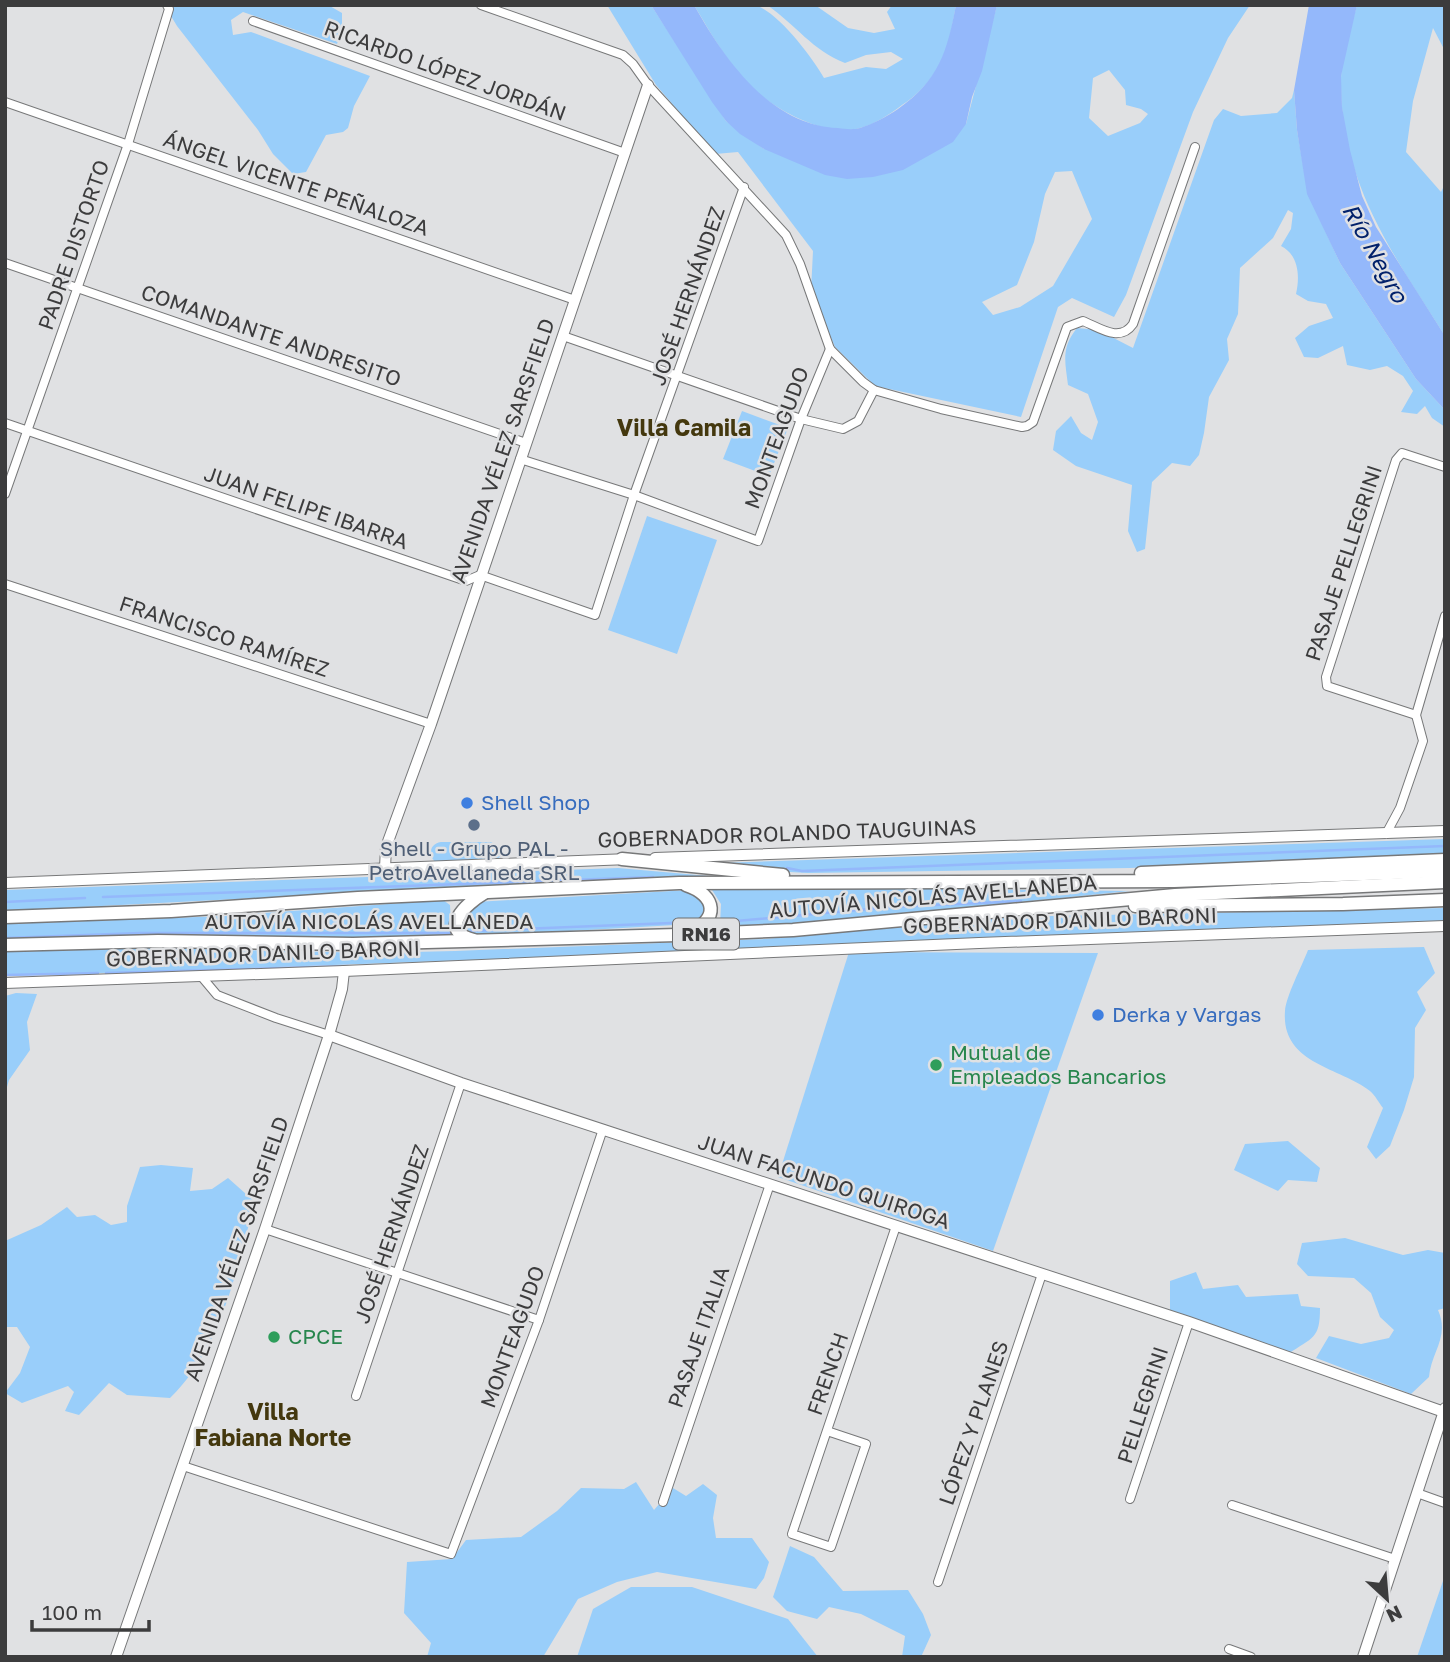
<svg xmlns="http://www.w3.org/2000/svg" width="1450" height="1662" viewBox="0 0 1450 1662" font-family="'Golos Text',sans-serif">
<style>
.green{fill:#99cefa;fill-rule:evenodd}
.water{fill:#94b8fb}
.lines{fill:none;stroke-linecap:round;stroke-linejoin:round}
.stream{stroke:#94b8fb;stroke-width:2.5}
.minor-casing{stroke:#777879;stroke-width:10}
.tertiary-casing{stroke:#777879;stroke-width:12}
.trunk-casing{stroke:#777879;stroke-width:15}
.minor{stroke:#fff;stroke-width:8}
.tertiary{stroke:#fff;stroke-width:10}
.trunk{stroke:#fff;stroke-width:12}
.shop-dot{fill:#3f7fe0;stroke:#e0e1e3;stroke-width:2.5}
.service-dot{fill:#5c6f8a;stroke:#e0e1e3;stroke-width:2.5}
.leisure-dot{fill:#2e9e5b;stroke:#e0e1e3;stroke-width:2.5}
.labels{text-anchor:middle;stroke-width:5;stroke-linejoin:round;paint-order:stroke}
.shield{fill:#e0e1e3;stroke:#6d6e6f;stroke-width:2}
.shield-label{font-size:19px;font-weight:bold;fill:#3c3c3d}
.street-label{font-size:21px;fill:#3c3c3d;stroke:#e0e1e3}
.shop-label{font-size:21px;fill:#366cbe;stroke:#e0e1e3;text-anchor:start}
.service-label{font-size:21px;fill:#4e5e75;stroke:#e0e1e3}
.leisure-label{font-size:21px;fill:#27864d;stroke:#e0e1e3;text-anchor:start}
.water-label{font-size:23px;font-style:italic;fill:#01216b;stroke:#e0e1e3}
.neighbourhood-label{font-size:23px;font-weight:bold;fill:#44380e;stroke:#e0e1e3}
</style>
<rect width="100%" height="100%" fill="#e0e1e3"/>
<g class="green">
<polygon points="170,5 328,5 342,13 342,29 337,44 243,12 231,20 233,35 251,32 370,76 354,106 348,128 343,132 326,135 306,172 293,174 273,154 258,130 177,26 171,16"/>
<path d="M607 5H651L726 121 764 149 966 124 997 5H1250L1228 38 1193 112 1126 295 1114 317 1072 298 1058 307 1021 417 875 386 835 347 811 291 813 251 738 152 715 154 656 85ZM1109 70 1125 90 1126 105 1141 109 1148 114 1140 123 1108 136 1089 118 1093 78ZM1072 171 1092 219 1053 286 1020 307 993 315 982 302 1017 285 1034 242 1045 194 1055 172Z"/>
<path d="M694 5C707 5 749 2 758 6 781 16 812 57 824 78L866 67 886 69 903 59 891 52 866 55 845 63C813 51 795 24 767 5H815L848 28 874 33 895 29 887 12 892 5H956C952 27 949 47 938 67 930 82 916 96 902 105 889 115 875 124 860 128 829 138 779 112 757 92 730 68 712 35 694 5Z"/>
<path d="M1357 5H1445V51L1433 28 1413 101 1406 152 1441 192 1445 184V336C1393 254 1339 181 1341 78 1341 55 1351 28 1357 5Z"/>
<path d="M1294 90 1297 130 1308 194 1340 263 1416 379 1445 410V427L1432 418 1425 406 1417 414 1401 412 1413 391 1403 376 1387 366 1370 370 1347 365 1343 346 1318 358 1304 357 1295 338 1309 326 1333 318 1326 304 1308 301 1296 294C1300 277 1299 255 1281 246L1291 229 1293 213 1288 210 1273 238 1240 268 1238 314 1227 339 1229 360 1209 397 1204 433 1199 455 1190 466 1172 463 1152 482 1145 549 1137 552 1128 531 1132 485 1076 466 1053 450 1056 431 1071 416 1081 433 1092 440 1098 422 1088 394 1068 385C1065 361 1061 348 1077 328L1098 330 1133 348 1214 120 1223 109 1241 116 1277 113 1292 98Z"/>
<polygon points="742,411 788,428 769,476 723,459"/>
<polygon points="647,516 717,540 677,654 608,630"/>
<polygon points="1445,839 1445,855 1130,868 808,873 655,865"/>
<path d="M441 842H491L500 847 502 854 497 860 435 862 430 855C430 848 434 843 441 842Z"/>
<polygon points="618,868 720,877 531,884 5,911 5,890"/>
<polygon points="853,888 1130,891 795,925 725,926 720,925 721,904 712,890"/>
<polygon points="690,890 696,892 706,907 703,918 693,924 483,936 470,933 462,922 475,902"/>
<polygon points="443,900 450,905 451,925 460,936 317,938 164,935 5,939 5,924 225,916"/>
<path d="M1445 908V922C965 940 485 961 5 976V952L149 948 371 953 455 951 765 939 1001 917Z"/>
<path d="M1424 947 1435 973 1417 992 1426 1010 1415 1028 1414 1077 1404 1110 1390 1146 1376 1159 1367 1147 1383 1108C1379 1103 1375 1095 1370 1091 1339 1067 1281 1064 1285 1011 1286 996 1302 966 1308 950Z"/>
<polygon points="849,952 1098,953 993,1251 778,1177"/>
<polygon points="16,993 37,994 27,1022 30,1050 9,1080 5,1094 5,996"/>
<polygon points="1288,1141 1320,1168 1317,1182 1288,1180 1278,1191 1234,1170 1245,1144"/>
<path d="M161 1165 193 1168 190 1191 212 1189 228 1178 255 1202C236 1269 223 1347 170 1398L127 1395 109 1383 79 1415 65 1411 74 1392 68 1386 22 1403 5 1393 20 1373 30 1347 17 1327H5V1241L41 1225 67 1207 77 1217 95 1215 111 1225 127 1222V1206L140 1167Z"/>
<path d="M1345 1238 1403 1255 1428 1250 1445 1253V1308L1438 1310C1450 1337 1431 1352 1429 1377L1411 1394 1316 1358 1329 1336 1361 1344 1389 1338 1394 1330 1380 1317 1371 1293 1354 1278 1308 1276 1297 1264 1302 1243Z"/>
<path d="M1196 1272 1203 1289 1238 1285 1246 1297 1298 1294 1301 1306 1320 1308C1320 1339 1313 1337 1288 1354L1170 1310V1281Z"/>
<polygon points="636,1482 654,1510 673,1488 686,1496 703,1484 717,1495 713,1518 716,1538 752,1538 769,1562 764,1578 756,1589 657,1572 617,1582 578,1599 543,1657 427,1657 431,1643 404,1613 407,1562 452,1559 466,1540 521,1537 557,1511 581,1488 624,1489"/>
<polygon points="790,1546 814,1557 843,1591 908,1590 923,1614 931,1635 921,1657 902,1657 905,1636 861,1614 829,1607 817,1619 787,1611 773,1597"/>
<polygon points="1445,1575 1445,1657 1417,1657"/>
<polygon points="631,1587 692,1587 788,1619 818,1657 577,1657 593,1609"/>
</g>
<g class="water">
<path d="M651 5H694C725 60 770 125 838 128 845 129 853 130 860 128 873 124 886 117 898 109 939 80 947 52 956 5H997L982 71 972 97 966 124 953 142 903 170 873 177 847 179 825 175 764 149 740 134 726 121 712 102Z"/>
<polygon points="1309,5 1357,5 1341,76 1342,107 1350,150 1362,196 1376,227 1445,336 1445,410 1416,379 1340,263 1307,194 1297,130 1294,90"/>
</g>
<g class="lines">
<g class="stream">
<polyline points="787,868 802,871 1445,846"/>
<polyline points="103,897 653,877"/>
<polyline points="5,902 85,898"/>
<polyline points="725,922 892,907 1021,901"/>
<polyline points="471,931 696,922"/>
<polyline points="5,938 140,933 452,933"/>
<polyline points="106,973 348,966"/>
<polyline points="5,975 98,973"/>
</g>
<g class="minor-casing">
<g id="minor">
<path d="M481 5 623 55 633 64 648 85 786 235 800 264 830 349 863 382 874 390 941 409 1022 427 1027 426 1033 422 1067 327 1083 321C1100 328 1120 343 1133 324L1195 147"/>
<polyline points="253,21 625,153"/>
<polyline points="5,102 575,300"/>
<polyline points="5,263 526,443"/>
<polyline points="563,336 801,419 843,429 858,421 874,390"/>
<polyline points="5,423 466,581 480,575 595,615 634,495 744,187"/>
<polyline points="520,459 634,495 758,541 801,419 830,349"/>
<polyline points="5,494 128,144 169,9 167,5"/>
<polyline points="5,584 431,724"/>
<polyline points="1416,715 1327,686 1326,677 1396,460 1402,453 1445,467"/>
<polyline points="1386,834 1400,808 1423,741 1416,715 1445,616"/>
<polyline points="201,976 217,995 276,1018 329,1035"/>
<polyline points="265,1229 539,1320"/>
<polyline points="356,1396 461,1083"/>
<polyline points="827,1431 866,1444 831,1547 792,1534 896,1226"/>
<polyline points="183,1466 451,1554 539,1320 603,1129"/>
<polyline points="1417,1493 1445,1503"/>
<polyline points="1130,1499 1189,1322"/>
<polyline points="663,1502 770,1184"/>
<polyline points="1232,1505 1395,1559"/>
<polyline points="938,1582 1042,1274"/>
<polyline points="1229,1649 1251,1657"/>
</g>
</g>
<g class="tertiary-casing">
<g id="tertiary">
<polyline points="655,858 1445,831"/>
<polyline points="385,868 386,847 431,724 648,85"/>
<polyline points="5,883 629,859"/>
<polyline points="5,983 344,971 979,943 1445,926"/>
<polyline points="329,1035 461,1083 1189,1322 1444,1412"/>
<polyline points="116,1657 265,1229 329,1035 342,989 344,971"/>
<polyline points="1363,1657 1445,1408"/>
</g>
</g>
<g class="trunk-casing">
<g id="trunk">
<polyline points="622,859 783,875"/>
<polyline points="1141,873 1445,860"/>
<path d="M686 885C717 895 720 921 688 932"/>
<polyline points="1135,906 1343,904 1445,900"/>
<polyline points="5,917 171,911 358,898 679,883 1174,881 1445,871"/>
<path d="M474 940C436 931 467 903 484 893"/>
<polyline points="5,945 158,941 353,944 677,935 793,930 1175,895 1445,882"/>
</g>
</g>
<use href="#minor" class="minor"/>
<use href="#tertiary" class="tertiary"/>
<use href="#trunk" class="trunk"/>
</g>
<g class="shop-dot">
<circle cx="467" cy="803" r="7"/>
<circle cx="1098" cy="1015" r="7"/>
</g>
<circle class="service-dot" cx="474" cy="825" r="7"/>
<g class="leisure-dot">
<circle cx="936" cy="1065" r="7"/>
<circle cx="274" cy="1337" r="7"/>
</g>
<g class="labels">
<rect class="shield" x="673" y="918.5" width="66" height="31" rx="5"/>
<g class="shield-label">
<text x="706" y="941">RN16</text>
</g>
<g class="street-label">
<text transform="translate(445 71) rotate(20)" y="7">RICARDO LÓPEZ JORDÁN</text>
<text transform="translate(296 184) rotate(19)" y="7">ÁNGEL VICENTE PEÑALOZA</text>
<text transform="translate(74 245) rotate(-71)" y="7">PADRE DISTORTO</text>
<text transform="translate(688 296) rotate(-71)" y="7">JOSÉ HERNÁNDEZ</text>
<text transform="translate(271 336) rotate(19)" y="7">COMANDANTE ANDRESITO</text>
<text transform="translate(777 438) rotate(-70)" y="7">MONTEAGUDO</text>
<text transform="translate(503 451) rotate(-71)" y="7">AVENIDA VÉLEZ SARSFIELD</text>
<text transform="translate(306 508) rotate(19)" y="7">JUAN FELIPE IBARRA</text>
<text transform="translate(1344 563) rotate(-72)" y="7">PASAJE PELLEGRINI</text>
<text transform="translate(224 637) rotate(18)" y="7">FRANCISCO RAMÍREZ</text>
<text transform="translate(787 834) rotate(-2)" y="7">GOBERNADOR ROLANDO TAUGUINAS</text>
<text transform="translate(933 897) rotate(-5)" y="7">AUTOVÍA NICOLÁS AVELLANEDA</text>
<text transform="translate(1060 921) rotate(-2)" y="7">GOBERNADOR DANILO BARONI</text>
<text x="369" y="929">AUTOVÍA NICOLÁS AVELLANEDA</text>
<text transform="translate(263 954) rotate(-2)" y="7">GOBERNADOR DANILO BARONI</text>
<text transform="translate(824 1182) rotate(18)" y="7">JUAN FACUNDO QUIROGA</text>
<text transform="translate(392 1234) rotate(-71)" y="7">JOSÉ HERNÁNDEZ</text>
<text transform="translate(237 1249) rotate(-71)" y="7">AVENIDA VÉLEZ SARSFIELD</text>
<text transform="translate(513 1337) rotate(-70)" y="7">MONTEAGUDO</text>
<text transform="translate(699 1337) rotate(-71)" y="7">PASAJE ITALIA</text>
<text transform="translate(828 1374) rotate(-71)" y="7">FRENCH</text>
<text transform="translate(1143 1405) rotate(-72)" y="7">PELLEGRINI</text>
<text transform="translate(974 1423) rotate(-71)" y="7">LÓPEZ Y PLANES</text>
</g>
<g class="shop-label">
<text x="481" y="810">Shell Shop</text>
<text x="1112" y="1022">Derka y Vargas</text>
</g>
<g class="service-label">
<text x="474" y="856">Shell - Grupo PAL -<tspan x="474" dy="24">PetroAvellaneda SRL</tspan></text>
</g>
<g class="leisure-label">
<text x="950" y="1060">Mutual de<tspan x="950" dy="24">Empleados Bancarios</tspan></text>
<text x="288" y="1344">CPCE</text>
</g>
<g class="water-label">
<text transform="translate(1375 253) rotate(61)" y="8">Río Negro</text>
</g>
<g class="neighbourhood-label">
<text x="684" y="436">Villa Camila</text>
<text x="273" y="1420">Villa<tspan x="273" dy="26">Fabiana Norte</tspan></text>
</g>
</g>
<rect width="1450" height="1662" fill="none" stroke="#3c3c3d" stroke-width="14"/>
<g transform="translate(1387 1599) rotate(154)" stroke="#e0e1e3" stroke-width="5" paint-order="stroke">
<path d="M0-5L12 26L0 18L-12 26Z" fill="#3c3c3d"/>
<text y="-10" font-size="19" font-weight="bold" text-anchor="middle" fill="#3c3c3d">N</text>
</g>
<path d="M32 1620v10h117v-10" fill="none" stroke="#3c3c3d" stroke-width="3.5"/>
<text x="42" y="1620" font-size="21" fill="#3c3c3d" stroke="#e0e1e3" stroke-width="5" paint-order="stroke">100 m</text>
</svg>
